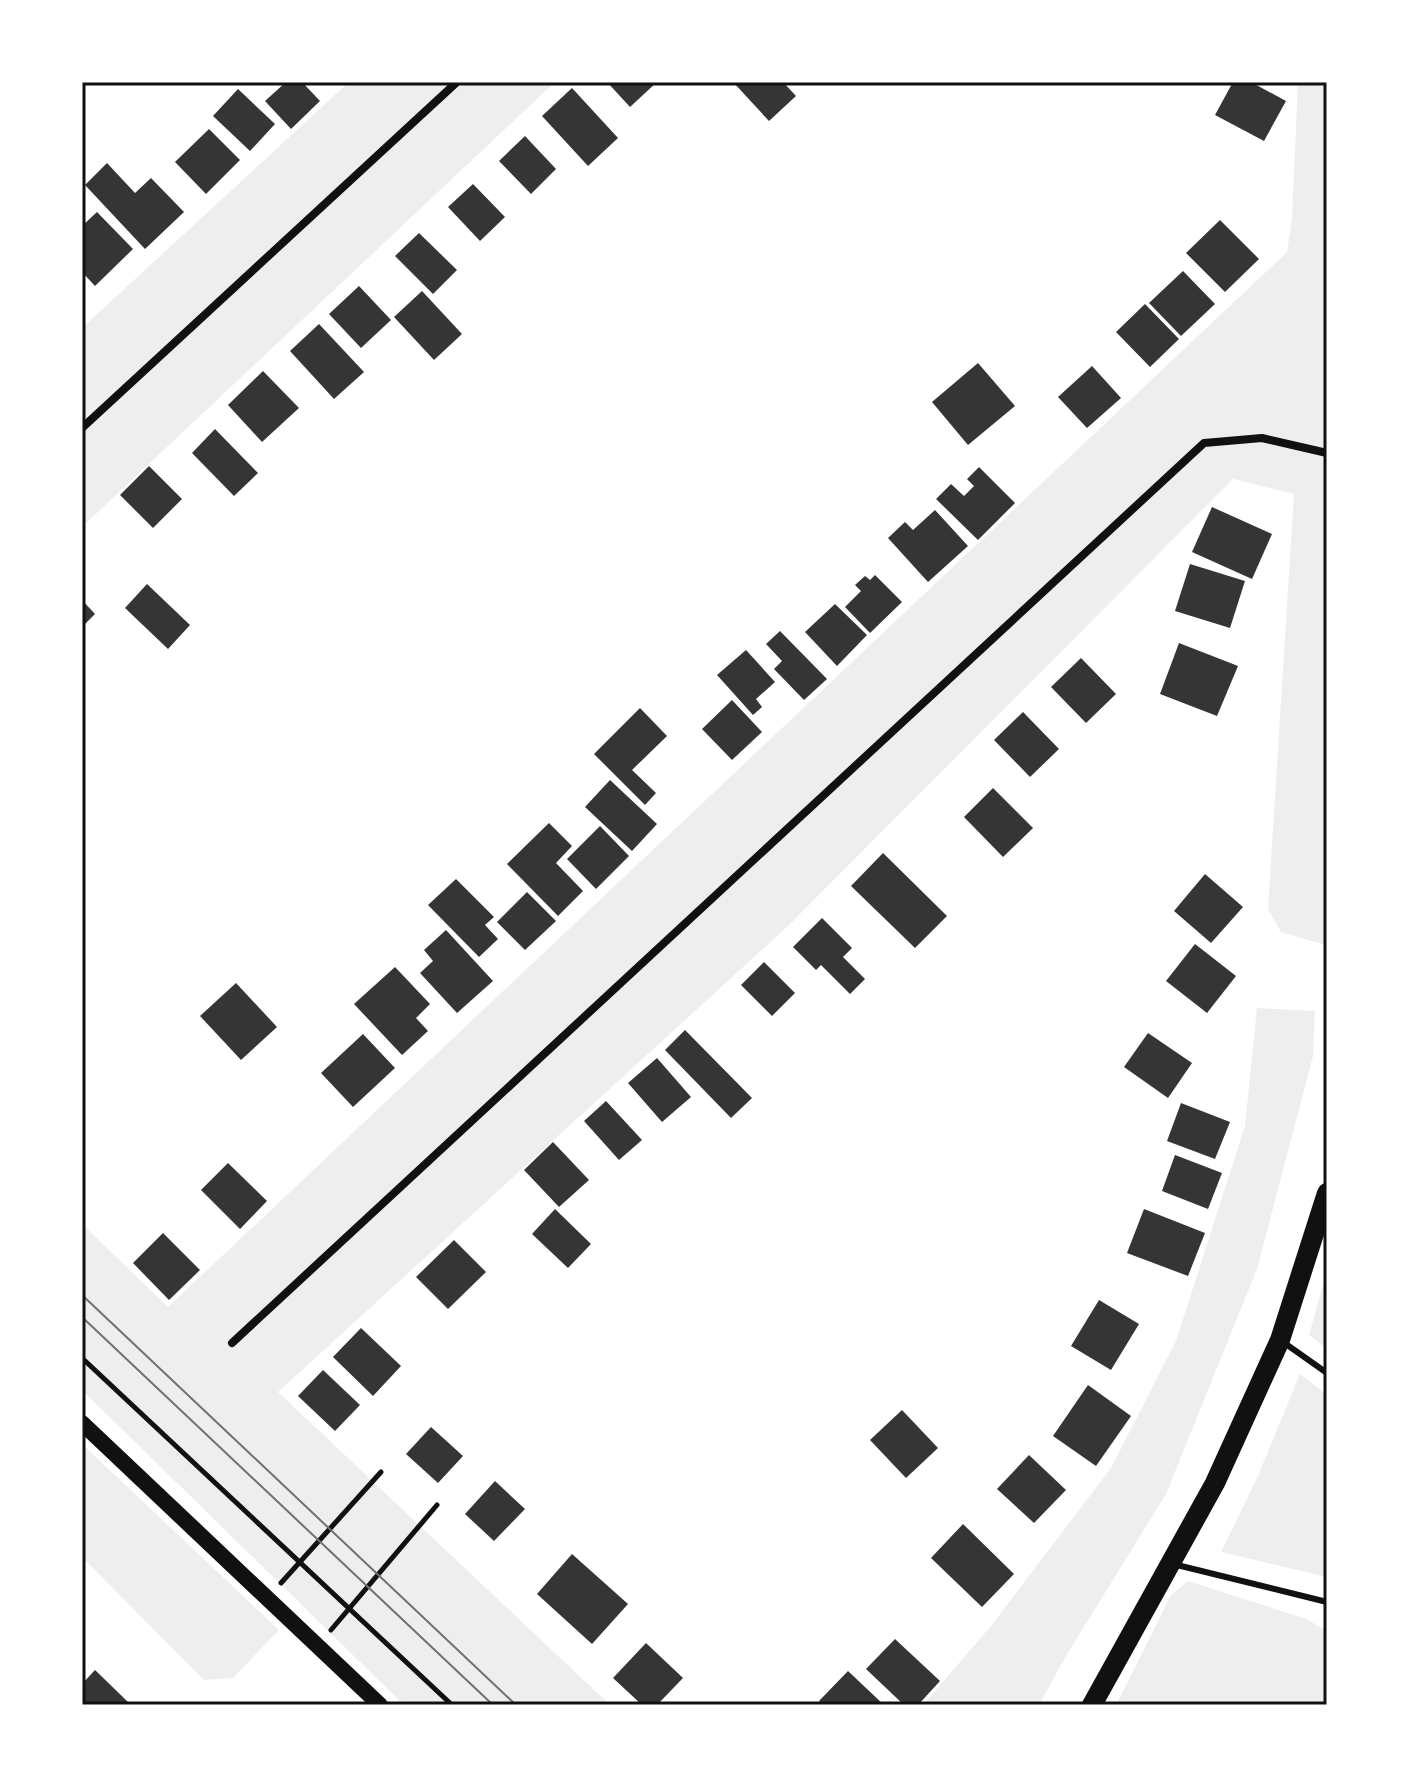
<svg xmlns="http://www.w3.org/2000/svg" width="1409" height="1787" viewBox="0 0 1409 1787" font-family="'Golos Text',sans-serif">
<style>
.green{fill:#eee}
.building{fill:#353535}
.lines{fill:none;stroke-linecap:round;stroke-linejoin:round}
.path{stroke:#111;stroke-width:5}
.service{stroke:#111;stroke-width:6}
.minor{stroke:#111;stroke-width:8}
.secondary{stroke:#111;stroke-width:16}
.primary{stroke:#111;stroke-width:20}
.tram{stroke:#707070;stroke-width:2}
.neatline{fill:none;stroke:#111;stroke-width:3}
</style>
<rect width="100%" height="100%" fill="#fff"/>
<g class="green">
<polygon points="349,82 555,82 82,527 82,328"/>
<polygon points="1298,82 1327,82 1326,945 1281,932 1268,909 1294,494 1233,479 788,926 278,1392 610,1705 404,1705 82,1390 82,1224 168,1307 1287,252 1292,218"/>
<polygon points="1257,1008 1315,1011 1313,1056 1257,1269 1166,1494 1066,1656 1039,1705 923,1705 991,1626 1111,1468 1176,1341 1245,1126"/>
<polygon points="1327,1271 1327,1349 1309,1335"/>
<polygon points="1300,1374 1327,1395 1327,1577 1221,1552 1257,1478"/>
<polygon points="82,1444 279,1630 233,1678 204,1680 82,1557"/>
<polygon points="1188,1581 1306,1619 1327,1631 1327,1705 1116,1705 1171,1595"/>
</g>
<g class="building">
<polygon points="286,82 302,82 320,101 291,129 265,101"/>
<polygon points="607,82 657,82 630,107"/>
<polygon points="733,82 783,82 796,96 769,121"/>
<polygon points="1233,82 1251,82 1286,101 1264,141 1215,115"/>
<polygon points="572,88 618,138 588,166 542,116"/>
<polygon points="238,89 275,124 250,151 213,116"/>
<polygon points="209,129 240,160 206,194 175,162"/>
<polygon points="525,136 556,169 531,194 499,161"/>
<polygon points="107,163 135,193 151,178 184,212 145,249 85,185"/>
<polygon points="473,184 505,217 480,241 448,207"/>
<polygon points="97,212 133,249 95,286 82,272 82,226"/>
<polygon points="1220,220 1259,259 1225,292 1186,253"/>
<polygon points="419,233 457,270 433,294 395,256"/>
<polygon points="1183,271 1215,304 1181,336 1149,303"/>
<polygon points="359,286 391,320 361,348 329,314"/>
<polygon points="422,291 462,334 434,360 394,317"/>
<polygon points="1145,304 1179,339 1150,367 1116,332"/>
<polygon points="319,324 364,372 334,399 290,351"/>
<polygon points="978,363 1015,406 968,445 932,402"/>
<polygon points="1092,366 1121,398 1087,428 1058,397"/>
<polygon points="263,371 299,408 262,442 228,405"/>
<polygon points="215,429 258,473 234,496 192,453"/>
<polygon points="149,466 182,499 153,528 120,495"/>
<polygon points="979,467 1015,503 978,540 936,499 951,484 964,496 974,486 967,479"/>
<polygon points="1212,507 1272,534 1252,579 1192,552"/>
<polygon points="935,510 968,546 928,582 888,538 905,522 913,530"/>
<polygon points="1190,564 1245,581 1230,628 1175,611"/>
<polygon points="875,575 902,602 870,633 845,607 861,591 855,585 865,576 870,580"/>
<polygon points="147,584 190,625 168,649 125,608"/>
<polygon points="82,600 95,614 82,627"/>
<polygon points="835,604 867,635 837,666 805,632"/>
<polygon points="780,631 827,679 804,700 774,669 782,661 766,644"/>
<polygon points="1179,643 1238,666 1217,716 1160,694"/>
<polygon points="746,650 775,682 756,699 762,707 753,715 717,675"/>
<polygon points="1081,658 1116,694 1086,723 1051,687"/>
<polygon points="732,700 762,732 732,760 702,729"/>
<polygon points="640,708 667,736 632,770 656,793 645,805 594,754"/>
<polygon points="1023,712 1059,749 1030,777 994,740"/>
<polygon points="610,780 657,824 632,851 585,807"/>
<polygon points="993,788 1033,828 1003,857 964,817"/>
<polygon points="549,823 572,846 556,863 583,891 558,916 507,864"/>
<polygon points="600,826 629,856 596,889 567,859"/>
<polygon points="883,853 947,916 915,948 851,886"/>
<polygon points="1205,874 1243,907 1211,943 1174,911"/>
<polygon points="456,879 494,917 485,925 498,939 479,957 428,905"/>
<polygon points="527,892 556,921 525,950 497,922"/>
<polygon points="822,918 852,948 843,957 865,979 850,994 821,965 816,970 793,947"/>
<polygon points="446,930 493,981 457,1013 420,973 433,961 424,950"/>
<polygon points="1195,944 1236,976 1207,1013 1166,981"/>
<polygon points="764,962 795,993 772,1016 741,985"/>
<polygon points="395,967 430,1004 416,1018 428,1031 402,1055 354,1004"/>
<polygon points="236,983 277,1027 241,1060 200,1016"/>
<polygon points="685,1030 752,1098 731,1118 665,1050"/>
<polygon points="1148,1033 1192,1063 1168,1098 1124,1067"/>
<polygon points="363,1034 395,1068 353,1107 321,1073"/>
<polygon points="657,1058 691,1097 662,1122 628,1083"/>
<polygon points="606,1101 642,1140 619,1160 584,1121"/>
<polygon points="1181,1103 1230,1122 1215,1159 1167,1141"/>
<polygon points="553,1142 589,1180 559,1207 524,1170"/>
<polygon points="1175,1155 1222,1173 1208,1209 1162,1191"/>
<polygon points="228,1163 267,1201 240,1229 201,1190"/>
<polygon points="555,1209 591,1244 568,1268 532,1234"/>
<polygon points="1144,1209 1205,1233 1188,1276 1127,1253"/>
<polygon points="163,1233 200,1270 169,1300 133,1263"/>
<polygon points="454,1240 486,1272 448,1309 416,1277"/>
<polygon points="1099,1300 1139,1324 1111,1370 1071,1346"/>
<polygon points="361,1328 401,1366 373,1396 333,1357"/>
<polygon points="323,1370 360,1405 335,1431 298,1396"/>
<polygon points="1088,1385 1131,1416 1096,1466 1053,1436"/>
<polygon points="902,1410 938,1448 906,1478 870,1440"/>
<polygon points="431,1427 463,1456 438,1483 406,1454"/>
<polygon points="1029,1455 1066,1490 1034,1523 997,1489"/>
<polygon points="495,1481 525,1509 494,1541 465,1514"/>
<polygon points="963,1524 1014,1574 982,1607 931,1558"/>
<polygon points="572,1554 628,1604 592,1644 537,1594"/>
<polygon points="895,1639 940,1681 918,1705 904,1705 866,1669"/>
<polygon points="646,1643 683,1678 657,1705 642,1705 613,1678"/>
<polygon points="95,1670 128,1702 125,1705 82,1705 82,1684"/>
<polygon points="848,1671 884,1705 824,1705 819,1701"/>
</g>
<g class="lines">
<g class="path">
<polyline points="82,1358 452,1705"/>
<polyline points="281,1583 381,1472"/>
<polyline points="331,1630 437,1505"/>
</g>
<g class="service">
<polyline points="1283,1342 1327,1373"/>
<polyline points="1173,1564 1327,1602"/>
</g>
<g class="minor">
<polyline points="82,428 457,82"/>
<polyline points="232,1343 1204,443 1262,438 1327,453"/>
</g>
<polyline class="secondary" points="82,1423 380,1705"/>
<polyline class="primary" points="1092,1705 1215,1483 1280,1340 1327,1193"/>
<g class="tram">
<polyline points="82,1295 516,1705"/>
<polyline points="82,1317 493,1705"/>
</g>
</g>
<rect width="1409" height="1787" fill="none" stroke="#ffffff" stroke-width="168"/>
<rect x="84" y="84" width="1241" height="1619" class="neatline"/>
</svg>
